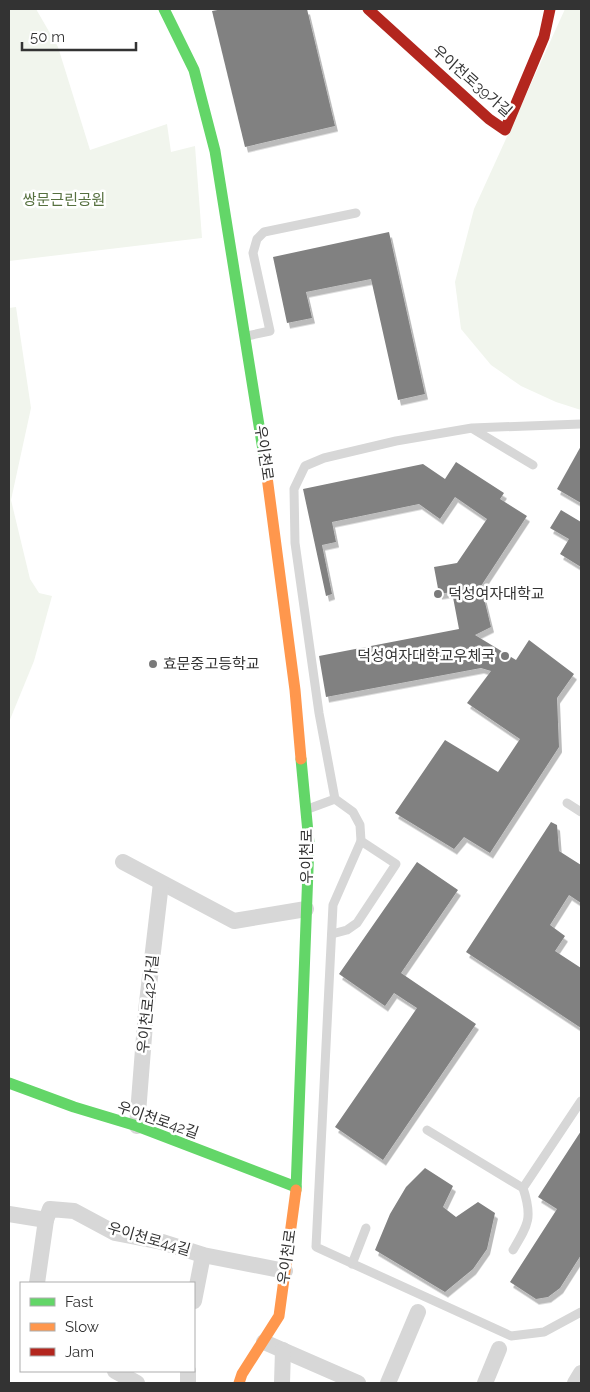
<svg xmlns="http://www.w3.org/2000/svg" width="590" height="1392" viewBox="0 0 590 1392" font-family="Raleway,'Noto Sans KR',sans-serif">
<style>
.green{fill:#f1f5ed}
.building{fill:#818181;filter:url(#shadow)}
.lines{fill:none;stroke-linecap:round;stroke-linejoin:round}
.lane{stroke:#d7d7d7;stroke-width:9}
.street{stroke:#d7d7d7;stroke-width:16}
.fast{stroke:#63d668;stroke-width:11}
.slow{stroke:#ff974d;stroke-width:11}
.jam{stroke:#b3261e;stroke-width:11}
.poi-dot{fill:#7a7a7a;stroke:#fff;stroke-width:2}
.labels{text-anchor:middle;stroke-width:5;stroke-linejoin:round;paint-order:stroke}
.street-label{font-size:15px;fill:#333;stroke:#fff}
.park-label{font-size:15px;fill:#56703f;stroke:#fff}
.poi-label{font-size:15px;fill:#333;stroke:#fff;text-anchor:start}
</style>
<defs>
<filter id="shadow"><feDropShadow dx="3" dy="5.5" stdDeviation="0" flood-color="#0004"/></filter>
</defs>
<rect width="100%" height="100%" fill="#fff"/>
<g class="green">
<polygon points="9,9 36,9 58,47 90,150 167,124 171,152 195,146 202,238 9,261"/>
<polygon points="565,9 581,9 581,410 556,402 521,386 491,365 461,329 455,282 474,209"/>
<polygon points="16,307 31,408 11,500 30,579 39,593 52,596 34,661 9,722 9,308"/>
</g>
<g class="building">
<polygon points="223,9 307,9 335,126 245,147 212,11"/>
<polygon points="389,232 425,394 398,400 371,279 306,292 312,318 287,323 273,257"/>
<polygon points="581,446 581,503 557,489"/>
<polygon points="456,462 504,493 500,499 527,516 481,586 491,627 475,635 516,660 529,640 574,674 557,698 559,747 490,853 464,837 454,849 395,813 445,740 498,772 520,739 467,703 491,671 481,668 326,697 319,656 459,629 452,592 439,594 434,567 457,563 487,519 455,497 440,519 419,504 332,522 336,542 322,545 332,594 326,596 303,489 423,464 445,479"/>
<polygon points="561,510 581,522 581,567 560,554 569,539 550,528"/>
<polygon points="551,822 557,825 559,851 581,865 581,903 569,895 550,925 565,936 555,951 581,968 581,1028 466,952"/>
<polygon points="417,862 458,890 401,973 476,1024 383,1160 335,1127 417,1008 394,993 385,1006 339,974"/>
<polygon points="581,1131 581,1255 560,1288 548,1297 536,1299 510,1282 557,1209 538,1197"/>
<polygon points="425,1168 453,1186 443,1207 456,1217 478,1202 495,1213 487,1249 473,1269 445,1292 375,1250 390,1214 406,1187"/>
</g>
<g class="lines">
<g class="lane">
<polyline points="247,336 270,331 253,253 257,239 264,232 356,213"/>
<polyline points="473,429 533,465"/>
<polyline points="335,799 353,812 360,825 361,841 333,905 316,1247 511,1336 544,1332 581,1312"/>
<polyline points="567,803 581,812"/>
<polyline points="308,809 335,799 319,713 295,543 294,489 305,466 324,458 396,441 472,428 581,424"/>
<polyline points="332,934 347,930 357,923 396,864 361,841"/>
<polyline points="427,1130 523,1188"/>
<path d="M513 1250C528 1225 533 1218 523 1188L581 1101"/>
<polyline points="352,1264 366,1228"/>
</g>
<g class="street">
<polyline points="123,862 234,921 306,909"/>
<polyline points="137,1126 146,1011 161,883"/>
<polyline points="9,1214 46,1220 50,1209 74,1211 115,1233 162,1242 203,1255 285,1271"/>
<polyline points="37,1283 46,1220"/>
<polyline points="194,1301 203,1255"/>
<polyline points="264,1342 358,1383"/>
<polyline points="115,1371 137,1383"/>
<polyline points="188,1383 188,1371"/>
<polyline points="282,1383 283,1350"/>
<polyline points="388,1383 418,1312"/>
<polyline points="485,1383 499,1349"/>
<polyline points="575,1383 581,1373"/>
</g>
<g class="fast">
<polyline points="164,9 194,70 215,151 266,469"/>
<polyline points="9,1083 74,1107 137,1126 296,1187"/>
<polyline points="296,1190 309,843 301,759"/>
</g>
<g class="slow">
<polyline points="266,469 295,690 301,759"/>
<polyline points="239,1383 242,1374 279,1316 296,1190"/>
</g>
<polyline class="jam" points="368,9 489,119 505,130 544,37 550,9"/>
</g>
<g class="poi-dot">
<circle cx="438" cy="594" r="5"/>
<circle cx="505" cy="656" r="5"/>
<circle cx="153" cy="664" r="5"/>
</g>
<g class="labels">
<g class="street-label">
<text transform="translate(472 81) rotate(41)" y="5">우이천로39가길</text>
<text transform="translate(264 453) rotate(82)" y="5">우이천로</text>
<text transform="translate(307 856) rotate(-90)" y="5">우이천로</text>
<text transform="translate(148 1004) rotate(-84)" y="5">우이천로42가길</text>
<text transform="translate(158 1120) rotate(19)" y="5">우이천로42길</text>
<text transform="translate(149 1239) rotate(16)" y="5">우이천로44길</text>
<text transform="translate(287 1257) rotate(-82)" y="5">우이천로</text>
</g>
<g class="park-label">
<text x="64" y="205">쌍문근린공원</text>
</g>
<g class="poi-label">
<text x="448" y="599">덕성여자대학교</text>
<text x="495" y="661" text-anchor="end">덕성여자대학교우체국</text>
<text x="163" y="669">효문중고등학교</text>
</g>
</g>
<rect width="590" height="1392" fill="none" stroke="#333333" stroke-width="20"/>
<rect x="20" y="1282" width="175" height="90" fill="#ffffff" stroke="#adadad"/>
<rect x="30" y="1298" width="25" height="8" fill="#63d668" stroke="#adadad"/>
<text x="65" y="1307" font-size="15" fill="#333333">Fast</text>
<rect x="30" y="1323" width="25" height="8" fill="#ff974d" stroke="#adadad"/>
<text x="65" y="1332" font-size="15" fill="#333333">Slow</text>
<rect x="30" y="1348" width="25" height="8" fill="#b3261e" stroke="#adadad"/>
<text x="65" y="1357" font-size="15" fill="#333333">Jam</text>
<path d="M22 42v8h114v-8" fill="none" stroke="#333333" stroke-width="2.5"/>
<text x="30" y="42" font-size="15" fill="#333333" stroke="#ffffff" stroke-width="4" paint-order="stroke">50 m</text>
</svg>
